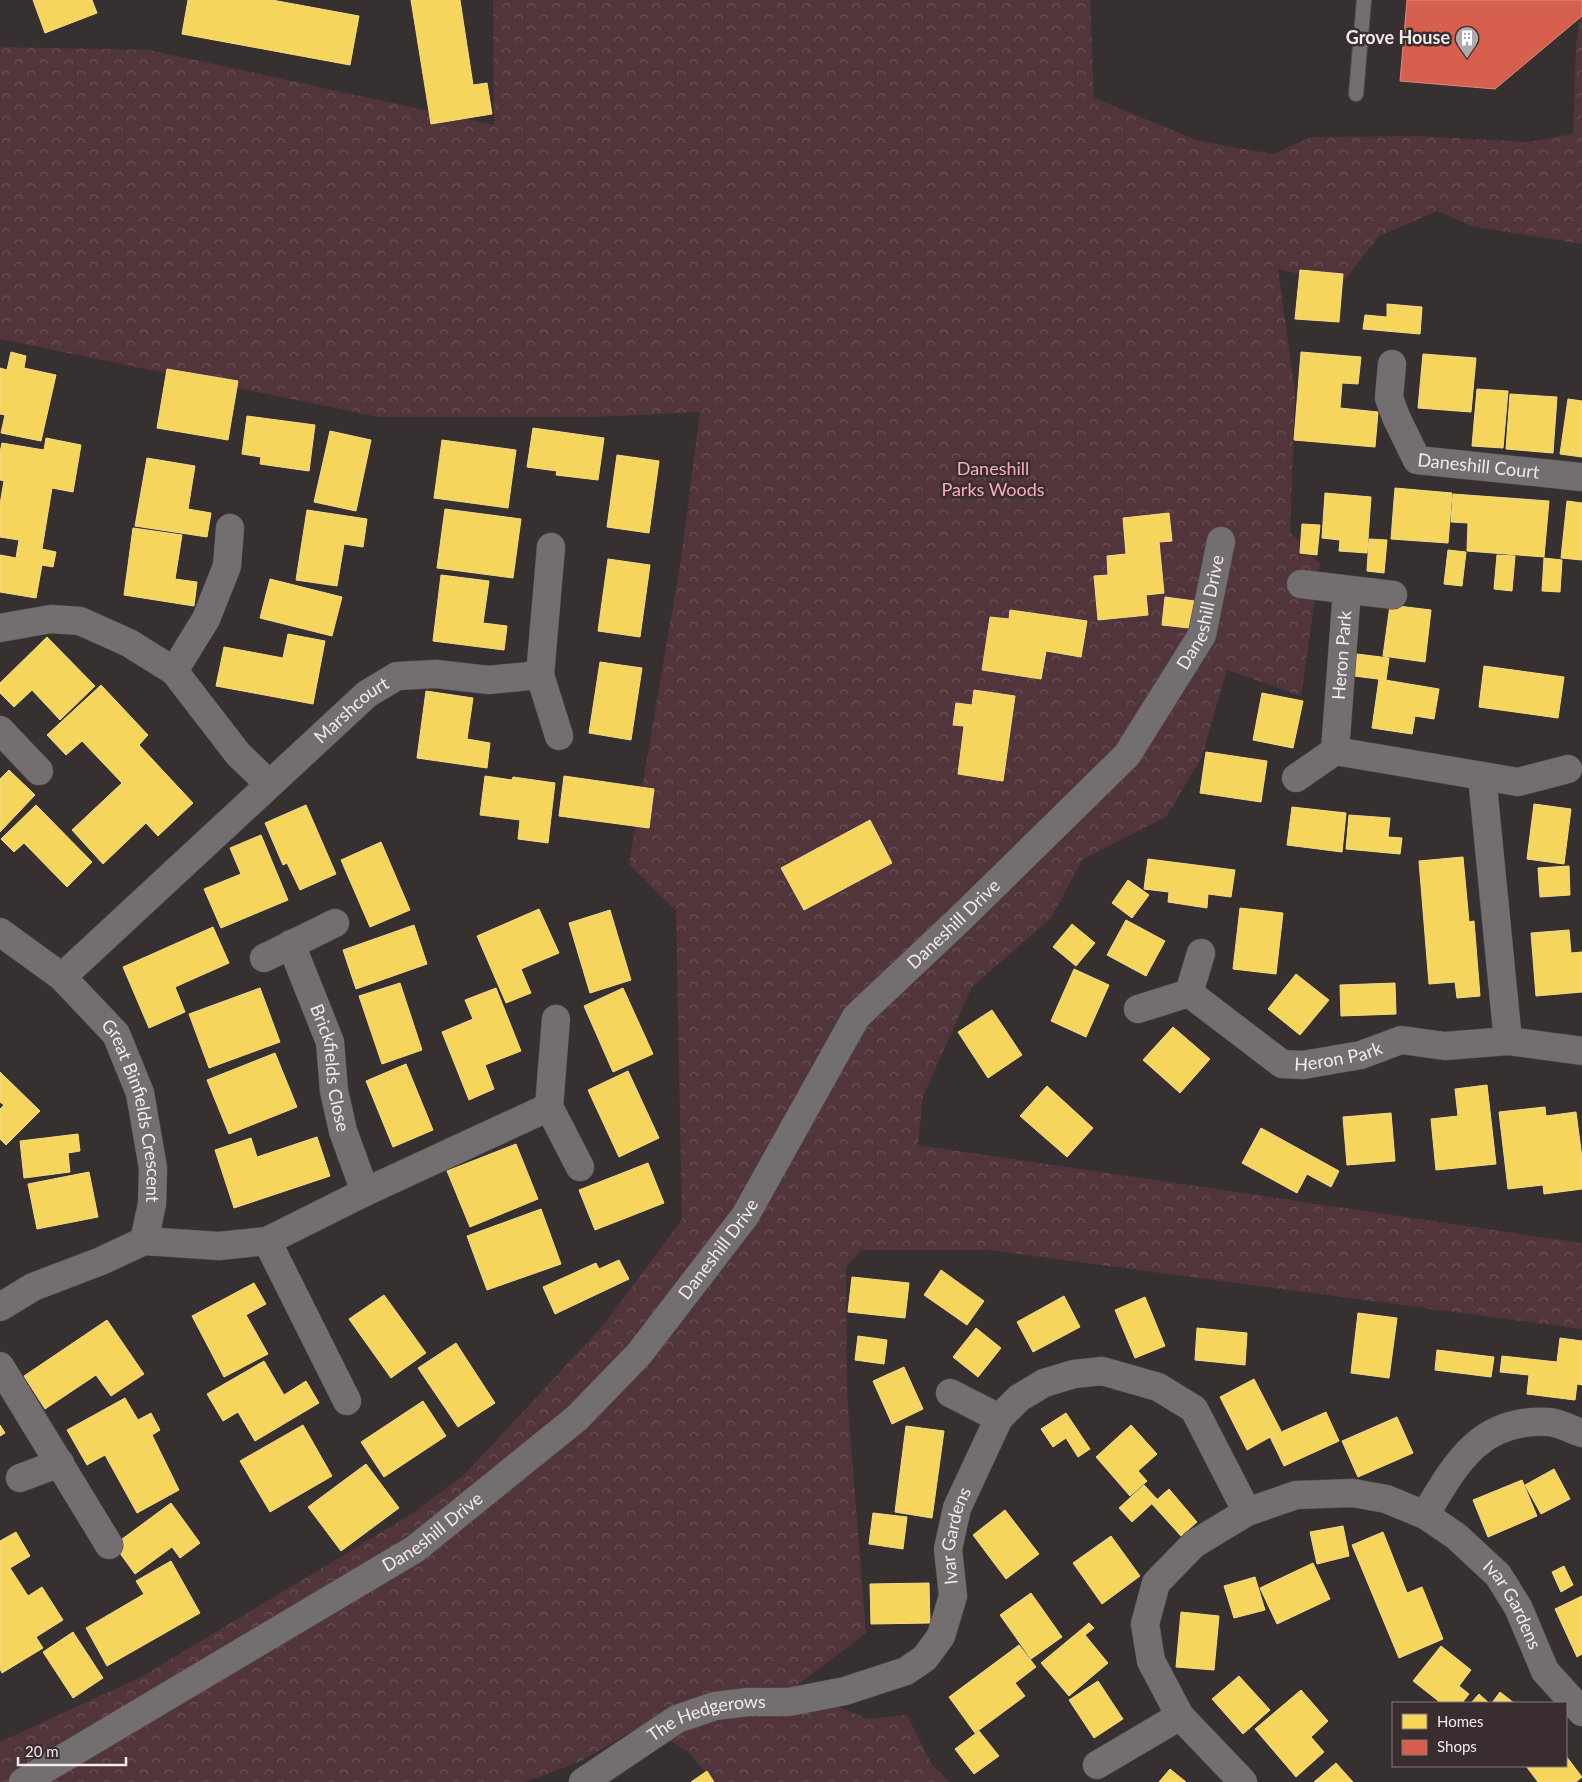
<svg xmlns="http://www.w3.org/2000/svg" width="1582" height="1782" viewBox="0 0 1582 1782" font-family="Lato,sans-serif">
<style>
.forest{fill:url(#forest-crowns)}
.homes{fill:#f6d55c;stroke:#f5db87}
.shops{fill:#d6604d;stroke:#de897d}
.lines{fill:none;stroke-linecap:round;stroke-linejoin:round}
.service-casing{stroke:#544f50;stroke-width:16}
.minor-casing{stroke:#544f50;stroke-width:29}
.service{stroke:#736e6f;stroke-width:14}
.minor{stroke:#736e6f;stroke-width:28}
.labels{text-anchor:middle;stroke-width:5;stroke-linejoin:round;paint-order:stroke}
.poi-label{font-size:18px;font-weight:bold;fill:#f2eaec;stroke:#392d30;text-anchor:end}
.street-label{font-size:18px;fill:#f2eaec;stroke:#392d30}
.park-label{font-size:18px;fill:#fcacbe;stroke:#392d30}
</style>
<defs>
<pattern id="forest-crowns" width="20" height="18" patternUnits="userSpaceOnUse" patternTransform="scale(1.25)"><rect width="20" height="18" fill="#51353b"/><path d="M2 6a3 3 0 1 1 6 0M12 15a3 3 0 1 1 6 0" fill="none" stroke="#6a5258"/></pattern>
</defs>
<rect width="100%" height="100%" fill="#363031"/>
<polygon class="forest" points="493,0 1090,0 1094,98 1199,141 1273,154 1311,137 1418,136 1528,142 1573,134 1576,47 1582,0 1582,244 1475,227 1437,211 1379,236 1341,285 1278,269 1295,392 1290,532 1320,564 1301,696 1227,670 1201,759 1166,817 1083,859 1051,918 972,987 923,1096 918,1145 1582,1243 1582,1329 988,1250 861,1250 846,1268 847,1394 866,1633 795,1687 867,1719 907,1715 932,1765 950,1782 714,1782 687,1751 643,1725 579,1762 525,1782 0,1782 0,1742 141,1677 410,1515 465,1474 606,1322 682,1219 676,911 629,864 681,559 700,412 594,417 379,417 0,339 0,47 149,50 494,125"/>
<g class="homes">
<polygon points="33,0 92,0 97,13 45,33"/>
<polygon points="188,0 272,0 359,16 350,65 182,34"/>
<polygon points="411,0 460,0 473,85 487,83 492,114 431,124"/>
<polygon points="1300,270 1343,274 1339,322 1295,319"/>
<polygon points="1387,304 1422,307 1420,334 1363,329 1365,315 1387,317"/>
<polygon points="11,352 26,356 24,368 56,375 41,441 1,433 5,415 0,414 0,368 7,370"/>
<polygon points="1301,352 1361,357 1358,384 1342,383 1340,408 1378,412 1375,447 1294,440"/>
<polygon points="1423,354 1476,358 1471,412 1418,408"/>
<polygon points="167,369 238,381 228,440 157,428"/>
<polygon points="1477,389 1508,391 1503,448 1472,446"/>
<polygon points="1510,394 1557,397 1553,453 1506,449"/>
<polygon points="1568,399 1582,401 1582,457 1560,454"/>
<polygon points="247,416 315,425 309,471 260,464 261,457 242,454"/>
<polygon points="533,428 604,438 598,480 556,475 557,471 527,467"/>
<polygon points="330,431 371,440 356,511 314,502"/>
<polygon points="46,438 81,445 73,492 52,488 42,549 56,552 53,567 42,565 36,598 0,592 0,555 16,558 19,540 0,537 0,504 4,481 0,480 0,452 2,443 44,450"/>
<polygon points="442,440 516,450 508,508 434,498"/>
<polygon points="617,455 659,461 649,533 607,527"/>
<polygon points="147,458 195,466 188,509 211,513 207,537 135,526"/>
<polygon points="1395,488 1452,493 1448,543 1391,539"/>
<polygon points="1325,493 1371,497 1367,553 1339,551 1340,540 1322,538"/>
<polygon points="1453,494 1549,501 1544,557 1467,551 1468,523 1451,522"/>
<polygon points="1567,501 1582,503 1582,560 1561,558"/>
<polygon points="445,509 521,519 513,578 437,568"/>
<polygon points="307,510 367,519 363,547 344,544 337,586 296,580"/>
<polygon points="1169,513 1172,541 1159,542 1164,593 1146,595 1148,615 1098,620 1094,576 1108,575 1107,556 1126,554 1123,518"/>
<polygon points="1302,524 1320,525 1317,555 1300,553"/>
<polygon points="133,528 182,535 175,579 197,582 194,606 124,595"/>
<polygon points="1369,539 1387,540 1384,573 1367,571"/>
<polygon points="1448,550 1466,552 1462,586 1444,584"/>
<polygon points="1497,555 1515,556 1512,591 1494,589"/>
<polygon points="1544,558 1562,560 1560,592 1542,591"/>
<polygon points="608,559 650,565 640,637 598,631"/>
<polygon points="441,575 489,581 483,623 507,626 504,650 433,641"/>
<polygon points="270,579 342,597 332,636 260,618"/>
<polygon points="1165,597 1202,602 1198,629 1162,625"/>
<polygon points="1390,605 1431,610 1425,662 1383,656"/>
<polygon points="1010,610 1087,621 1081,657 1046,651 1041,679 982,670 990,617 1009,619"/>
<polygon points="288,634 325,641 313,704 216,686 224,647 283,658"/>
<polygon points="47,637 95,686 60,720 32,690 14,707 0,693 0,683"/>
<polygon points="1357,654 1389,658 1386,680 1354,676"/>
<polygon points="600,662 642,668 631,740 589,733"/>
<polygon points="1484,666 1564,677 1558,718 1479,707"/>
<polygon points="1379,679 1439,689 1434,719 1415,716 1412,734 1372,728"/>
<polygon points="101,685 148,735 139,745 193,803 158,836 146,823 103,864 72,830 122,783 82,741 66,755 47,735"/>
<polygon points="974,690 1015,696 1003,781 958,774 964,726 953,725 956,703 972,705"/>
<polygon points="426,691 473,698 467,739 490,743 487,768 417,758"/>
<polygon points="1262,693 1303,701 1293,748 1253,740"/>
<polygon points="1206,752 1267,761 1261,802 1200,793"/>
<polygon points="9,770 35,795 0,832 0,779"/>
<polygon points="485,776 512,780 513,777 555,783 548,843 518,839 520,820 480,815"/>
<polygon points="564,776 654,789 649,828 559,816"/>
<polygon points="1534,804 1571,809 1564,864 1527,859"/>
<polygon points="36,805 92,862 67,887 24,843 14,852 1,839"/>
<polygon points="306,805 336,874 300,890 287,863 283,865 265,823"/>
<polygon points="1292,807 1346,813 1342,852 1287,845"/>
<polygon points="1349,815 1390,818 1388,837 1402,838 1400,854 1346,849"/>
<polygon points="870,820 892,863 804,910 781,868"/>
<polygon points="261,835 288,900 221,928 204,889 241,874 230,848"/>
<polygon points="381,842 410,910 370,927 341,860"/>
<polygon points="1463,857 1469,922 1474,921 1480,996 1457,998 1455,982 1429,984 1419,861"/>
<polygon points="1148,859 1235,870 1231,897 1208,894 1207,908 1168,902 1169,892 1144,889"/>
<polygon points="1569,866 1570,895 1540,897 1538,868"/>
<polygon points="1128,880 1149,895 1132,918 1112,903"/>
<polygon points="1240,908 1283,913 1276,974 1233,969"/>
<polygon points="539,909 559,953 521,969 531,993 506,1003 477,936"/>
<polygon points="610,910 631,980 590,993 569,923"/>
<polygon points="1126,920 1165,941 1146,976 1107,955"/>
<polygon points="1072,924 1095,943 1076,966 1053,947"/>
<polygon points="414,925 427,964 356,989 343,950"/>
<polygon points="213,927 229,963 175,987 185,1012 149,1028 123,967"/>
<polygon points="1569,930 1571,953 1582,952 1582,992 1536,996 1531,933"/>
<polygon points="1074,969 1109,985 1086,1037 1051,1021"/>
<polygon points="1296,974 1329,1000 1300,1035 1268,1009"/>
<polygon points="400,983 422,1050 382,1064 359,996"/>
<polygon points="1395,983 1396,1014 1341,1016 1340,985"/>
<polygon points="260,988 280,1042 209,1068 189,1014"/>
<polygon points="496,988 521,1051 485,1065 494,1089 469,1100 442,1032 473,1019 465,1000"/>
<polygon points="623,988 653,1054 613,1072 584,1006"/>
<polygon points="992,1010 1022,1055 988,1078 958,1032"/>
<polygon points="1173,1027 1210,1059 1180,1093 1143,1060"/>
<polygon points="275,1053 297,1107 229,1134 207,1080"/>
<polygon points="406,1064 433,1130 393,1147 366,1081"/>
<polygon points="628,1071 659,1138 619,1157 588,1090"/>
<polygon points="0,1072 40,1111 6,1145 0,1139 0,1109 4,1105 0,1102"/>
<polygon points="1487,1085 1496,1164 1436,1170 1431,1119 1458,1116 1455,1089"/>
<polygon points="1047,1086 1093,1128 1067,1157 1020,1116"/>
<polygon points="1545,1107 1546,1116 1576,1112 1582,1158 1582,1189 1544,1194 1543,1185 1508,1189 1499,1112"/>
<polygon points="1391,1113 1395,1161 1347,1165 1343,1117"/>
<polygon points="1261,1128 1339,1171 1331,1187 1307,1174 1297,1193 1242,1163"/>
<polygon points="78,1134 80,1151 68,1153 70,1172 24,1178 20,1141"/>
<polygon points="317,1137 330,1176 234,1208 215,1150 251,1138 257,1157"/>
<polygon points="516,1144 538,1199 470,1227 447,1171"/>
<polygon points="648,1163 664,1203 595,1230 579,1190"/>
<polygon points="89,1172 98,1217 37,1229 28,1184"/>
<polygon points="541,1209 561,1264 487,1290 467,1236"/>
<polygon points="619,1260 629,1279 555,1314 543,1287 596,1263 599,1269"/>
<polygon points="941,1270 984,1301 967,1325 924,1295"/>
<polygon points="852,1277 909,1283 905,1318 848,1312"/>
<polygon points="254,1283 266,1304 246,1315 268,1354 224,1377 192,1316"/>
<polygon points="384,1295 426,1353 391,1378 349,1319"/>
<polygon points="1064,1296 1080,1327 1033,1352 1017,1322"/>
<polygon points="1145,1297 1165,1346 1135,1358 1115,1310"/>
<polygon points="1358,1313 1397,1318 1389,1378 1351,1373"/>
<polygon points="107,1320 144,1374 111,1396 96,1375 45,1409 24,1376"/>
<polygon points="976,1328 1001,1348 978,1377 953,1357"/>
<polygon points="1197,1328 1247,1333 1245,1365 1195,1360"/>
<polygon points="858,1336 887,1340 884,1364 855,1360"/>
<polygon points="1560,1338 1582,1341 1582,1385 1577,1384 1575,1400 1527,1394 1529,1375 1500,1372 1502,1356 1557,1362"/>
<polygon points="456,1343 495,1403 458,1427 418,1368"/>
<polygon points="1437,1350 1494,1357 1491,1377 1435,1370"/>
<polygon points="264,1361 284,1395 306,1381 319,1403 255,1441 238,1412 223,1421 207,1394"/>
<polygon points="904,1367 923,1409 892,1424 873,1381"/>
<polygon points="1254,1379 1281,1431 1247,1450 1220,1397"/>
<polygon points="125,1398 138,1420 151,1413 160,1430 152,1435 179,1490 137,1513 105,1455 87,1465 67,1430"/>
<polygon points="423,1401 446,1436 384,1477 361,1442"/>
<polygon points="1326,1412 1339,1441 1284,1466 1270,1437"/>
<polygon points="1066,1413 1090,1449 1078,1457 1066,1438 1053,1447 1041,1429"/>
<polygon points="1397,1417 1413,1453 1358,1477 1342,1441"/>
<polygon points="0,1425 5,1433 0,1436"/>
<polygon points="303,1425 332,1476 270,1512 240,1461"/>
<polygon points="1131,1425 1157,1454 1138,1471 1147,1481 1130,1496 1096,1457"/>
<polygon points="906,1426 944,1431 932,1518 895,1512"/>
<polygon points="366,1464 399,1508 341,1551 308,1507"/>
<polygon points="1554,1469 1570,1499 1541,1514 1525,1485"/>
<polygon points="1522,1480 1537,1516 1488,1537 1473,1500"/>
<polygon points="1144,1485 1157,1499 1132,1522 1119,1508"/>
<polygon points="1169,1489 1197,1522 1181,1536 1152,1504"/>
<polygon points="171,1503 200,1543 180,1558 172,1547 135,1574 114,1545"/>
<polygon points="1005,1510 1039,1554 1006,1579 973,1535"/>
<polygon points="873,1513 907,1517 903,1549 869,1544"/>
<polygon points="1343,1526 1349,1556 1317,1564 1310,1532"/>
<polygon points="16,1532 30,1556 10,1568 28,1596 42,1587 63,1620 36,1637 43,1648 2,1673 0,1669 0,1541"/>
<polygon points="1383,1532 1407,1593 1422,1587 1443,1639 1399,1658 1352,1545"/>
<polygon points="1111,1536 1140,1576 1102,1604 1073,1563"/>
<polygon points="171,1561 200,1613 107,1666 86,1628 144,1594 136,1581"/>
<polygon points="1313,1563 1330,1599 1277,1624 1260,1588"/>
<polygon points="1564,1566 1573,1585 1561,1592 1552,1572"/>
<polygon points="1255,1577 1265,1610 1234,1618 1224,1586"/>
<polygon points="929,1583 930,1623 871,1624 870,1584"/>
<polygon points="1031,1593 1062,1637 1031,1659 1000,1615"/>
<polygon points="1582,1596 1582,1654 1577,1657 1555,1609"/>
<polygon points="1181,1612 1219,1616 1214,1670 1176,1667"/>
<polygon points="1089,1623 1094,1628 1085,1635 1108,1663 1069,1696 1041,1663"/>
<polygon points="73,1632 103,1678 73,1698 43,1652"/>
<polygon points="1019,1645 1036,1667 1015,1683 1025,1696 975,1733 949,1697"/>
<polygon points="1441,1646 1471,1670 1459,1686 1469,1694 1462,1703 1441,1703 1413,1681"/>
<polygon points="1239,1676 1270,1710 1243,1734 1212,1699"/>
<polygon points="1098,1681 1123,1719 1094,1738 1069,1700"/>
<polygon points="1301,1690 1328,1721 1311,1737 1324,1752 1296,1777 1255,1729"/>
<polygon points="1500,1692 1514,1703 1492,1703"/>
<polygon points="1479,1694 1489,1703 1471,1703"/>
<polygon points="979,1731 999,1756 974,1774 955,1749"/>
<polygon points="1566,1756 1582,1777 1576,1782 1538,1782 1526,1766 1566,1766"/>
<polygon points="1336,1763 1353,1782 1314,1782"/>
<polygon points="1170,1769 1186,1782 1159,1782"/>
<polygon points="707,1771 714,1782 691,1782"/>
</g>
<polygon class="shops" points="1407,0 1582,0 1582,16 1495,89 1400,81"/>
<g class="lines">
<g class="service-casing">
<polyline id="service" points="1356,94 1364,0"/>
</g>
<g class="minor-casing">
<g id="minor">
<path id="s1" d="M1392 364 1389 398 1396 417 1417 460 1582 477"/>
<polyline points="551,547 540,675 559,736"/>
<polyline points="1301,584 1393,595"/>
<polyline points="0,628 51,619 80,621 129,643 174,671 238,754 268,783"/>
<polyline points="174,671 206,619 227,566 230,528"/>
<polyline points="0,730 39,771"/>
<path id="s2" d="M1335 751 1347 590"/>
<polyline points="1482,776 1508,1041"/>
<polyline points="1296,778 1335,751 1518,782 1568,769"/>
<path id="s3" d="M0 932 62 977 116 1034 140 1093 153 1168 152 1204 144 1241 101 1261 33 1287 0 1307"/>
<path id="s4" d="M291 944 330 1042 334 1091 343 1131 365 1192"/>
<polyline points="264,958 335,923"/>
<path id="s5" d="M62 977 367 694 397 676 436 674 489 680 540 675"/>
<path id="s6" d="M1189 993 1282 1064 1303 1065 1361 1055 1401 1040 1445 1046 1508 1041 1582 1051"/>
<polyline points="1138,1009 1189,993 1201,953"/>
<polyline points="556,1019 549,1107 580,1167"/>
<polyline points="144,1241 219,1246 267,1241 365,1192 549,1107"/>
<polyline points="267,1241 347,1401"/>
<polyline points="0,1366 109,1545"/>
<polyline points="950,1393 999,1418"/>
<polyline points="20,1478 60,1463"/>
<path d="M1425 1515C1456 1463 1480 1418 1549 1422 1560 1423 1572 1430 1582 1433"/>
<polyline points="1097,1765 1180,1716"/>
<path id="s7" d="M23 1782 415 1549 577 1418 639 1354 745 1216 856 1017 962 917 1127 755 1202 635 1221 541"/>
<path id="s8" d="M583 1782 677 1719 715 1706 748 1702H789L845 1691 906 1671 925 1658 941 1636 953 1596 948 1549 957 1508 999 1418 1019 1398 1044 1383 1074 1374 1102 1371 1158 1387 1194 1409 1247 1512"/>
<path id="s9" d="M1243 1782 1180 1716 1151 1661 1145 1624 1156 1583 1194 1544 1247 1512 1296 1495 1353 1493 1386 1499 1425 1515 1456 1536 1498 1575 1518 1607 1545 1671 1582 1712"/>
</g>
</g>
<use href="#service" class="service"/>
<use href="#minor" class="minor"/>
</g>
<defs>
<g id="building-pin" transform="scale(1.25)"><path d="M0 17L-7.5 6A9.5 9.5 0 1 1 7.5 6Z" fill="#b0a9ab" stroke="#392d30"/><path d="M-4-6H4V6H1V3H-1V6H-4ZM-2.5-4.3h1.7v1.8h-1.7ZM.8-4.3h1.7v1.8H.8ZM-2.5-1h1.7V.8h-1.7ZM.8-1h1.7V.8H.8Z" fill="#fff"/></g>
</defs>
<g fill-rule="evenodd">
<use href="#building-pin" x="1467" y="38"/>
</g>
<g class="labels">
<g class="poi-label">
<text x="1450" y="44">Grove House</text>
</g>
<g class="street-label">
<text dy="6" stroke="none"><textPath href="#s1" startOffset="164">Daneshill Court</textPath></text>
<text dy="6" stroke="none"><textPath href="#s7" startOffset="1695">Daneshill Drive</textPath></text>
<text dy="6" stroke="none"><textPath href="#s2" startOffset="96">Heron Park</textPath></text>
<text dy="6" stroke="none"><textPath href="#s5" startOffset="394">Marshcourt</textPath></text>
<text dy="6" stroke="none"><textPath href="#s7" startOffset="1290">Daneshill Drive</textPath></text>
<text dy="6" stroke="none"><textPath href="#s6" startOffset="174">Heron Park</textPath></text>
<text dy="6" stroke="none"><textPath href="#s4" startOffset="131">Brickfields Close</textPath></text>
<text dy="6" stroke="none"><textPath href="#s3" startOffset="234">Great Binfields Crescent</textPath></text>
<text dy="6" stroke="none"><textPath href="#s7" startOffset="885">Daneshill Drive</textPath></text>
<text dy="6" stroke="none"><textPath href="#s7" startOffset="480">Daneshill Drive</textPath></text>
<text dy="6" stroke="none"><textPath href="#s8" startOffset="502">Ivar Gardens</textPath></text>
<text dy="6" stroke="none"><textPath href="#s9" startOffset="662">Ivar Gardens</textPath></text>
<text dy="6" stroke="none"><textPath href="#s8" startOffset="142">The Hedgerows</textPath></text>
</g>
<g class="park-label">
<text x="993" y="475">Daneshill<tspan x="993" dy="21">Parks Woods</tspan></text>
</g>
</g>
<rect x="1392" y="1702" width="175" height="65" fill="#392d30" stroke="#83797b"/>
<rect x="1402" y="1714" width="25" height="15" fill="#f6d55c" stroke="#83797b"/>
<text x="1437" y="1727" font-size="15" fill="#f2eaec">Homes</text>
<rect x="1402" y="1740" width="25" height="15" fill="#d6604d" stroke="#83797b"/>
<text x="1437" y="1752" font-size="15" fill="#f2eaec">Shops</text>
<path d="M18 1757v8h108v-8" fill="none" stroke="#f2eaec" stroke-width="2.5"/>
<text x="25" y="1757" font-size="15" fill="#f2eaec" stroke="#392d30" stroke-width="4" paint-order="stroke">20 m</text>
</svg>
